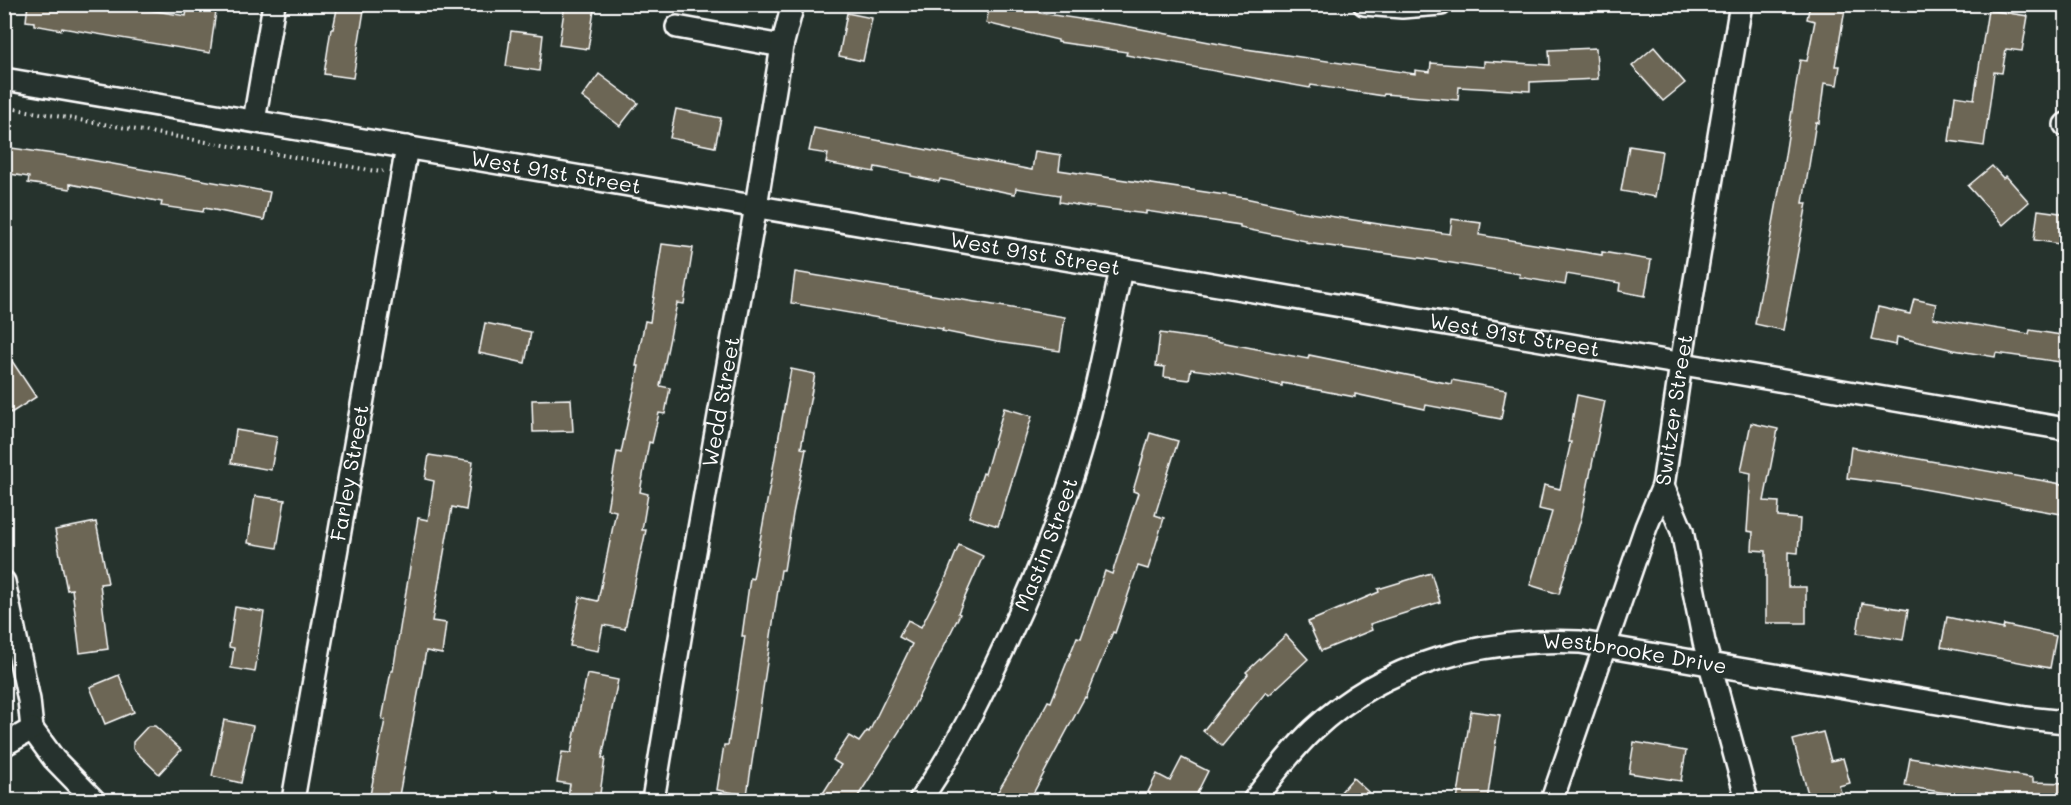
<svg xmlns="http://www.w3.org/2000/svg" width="2071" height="805" viewBox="0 0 2071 805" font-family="Mali,sans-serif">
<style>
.building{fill:#6c6654;stroke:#fff;stroke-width:1.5}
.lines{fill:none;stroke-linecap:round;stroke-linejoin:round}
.minor-casing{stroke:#fff;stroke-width:26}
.path{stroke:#fff;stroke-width:4;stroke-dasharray:1.5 4.5;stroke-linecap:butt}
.minor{stroke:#26332d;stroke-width:21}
.labels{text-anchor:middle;stroke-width:4.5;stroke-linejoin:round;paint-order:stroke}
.street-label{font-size:21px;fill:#fff;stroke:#26332d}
</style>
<rect width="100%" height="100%" fill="#26332d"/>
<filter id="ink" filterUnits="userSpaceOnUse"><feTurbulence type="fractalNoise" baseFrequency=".0167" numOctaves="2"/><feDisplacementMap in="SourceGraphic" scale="12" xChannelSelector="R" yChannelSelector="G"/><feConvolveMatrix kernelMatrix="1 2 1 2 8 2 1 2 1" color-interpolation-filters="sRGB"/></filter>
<g filter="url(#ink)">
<g class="building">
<polygon points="28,4 113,4 186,16 188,4 217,4 210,53 62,28 61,30 34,25 34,22 26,21"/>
<polygon points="338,4 365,4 353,78 324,74 331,29 333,29"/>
<polygon points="565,4 595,4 588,49 559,45"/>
<polygon points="990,4 1041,4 1039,13 1120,25 1246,49 1415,74 1415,70 1430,72 1431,63 1484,67 1484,61 1550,65 1549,50 1596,48 1598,79 1530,82 1530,91 1459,87 1458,100 1384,94 1383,96 1311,85 1310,88 1126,55 1127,52 1058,42 1058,40 986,23"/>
<polygon points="1810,4 1846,4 1835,66 1840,66 1837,85 1824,83 1819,123 1816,122 1803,203 1807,203 1783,330 1755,324 1783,168 1800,60 1807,61 1815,21 1807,19"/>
<polygon points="1988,10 2028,16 2022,51 2006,49 2002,73 1994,72 1984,146 1949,141 1955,96 1974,99"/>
<polygon points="847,13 872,18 863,61 839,56"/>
<polygon points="511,31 543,35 539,71 506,66"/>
<polygon points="1654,47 1685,83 1663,101 1632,66"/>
<polygon points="599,74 638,103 620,126 582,97"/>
<polygon points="676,109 721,118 715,147 670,138"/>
<polygon points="814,128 1032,170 1035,151 1061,155 1059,170 1245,198 1292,208 1291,210 1385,225 1450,234 1452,219 1481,223 1479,235 1602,255 1602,252 1651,260 1645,296 1619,291 1620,283 1567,274 1565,285 1519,277 1520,274 1427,259 1306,243 1306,241 1240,228 1240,225 1146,211 1146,214 1083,206 1059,202 1060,195 1016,188 1015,194 940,179 939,182 911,176 911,174 875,167 874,172 826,163 828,154 809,151"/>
<polygon points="1629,146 1662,151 1655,197 1621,191"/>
<polygon points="4,147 68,156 270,192 264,220 204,208 203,212 161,206 162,202 70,184 70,189 28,183 29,177 4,173"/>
<polygon points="1992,166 2003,178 2006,176 2029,202 2003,225 1968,186"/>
<polygon points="2038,210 2067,214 2065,245 2034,240"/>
<polygon points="662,244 693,248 684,304 677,303 660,386 670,388 665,414 659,413 652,443 649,442 640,492 648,494 642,530 646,530 625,629 603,625 598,651 570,646 580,597 598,601 616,511 607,509 617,452 621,453 639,366 636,366 645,321 650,322"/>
<polygon points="795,272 1065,317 1060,351 997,342 942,331 943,329 791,303"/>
<polygon points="1914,299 1936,304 1933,318 2029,334 2030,330 2067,336 2067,363 1996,353 1995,357 1954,350 1897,337 1896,345 1871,340 1878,307 1910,314"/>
<polygon points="485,323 531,332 525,363 479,353"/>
<polygon points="1160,333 1216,341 1308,359 1309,355 1451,384 1452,380 1506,390 1501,419 1426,405 1425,409 1355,394 1355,397 1282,383 1282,386 1228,374 1191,369 1189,380 1164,377 1165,367 1156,366"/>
<polygon points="4,349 36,397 11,413 4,403"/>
<polygon points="791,369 815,374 801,448 806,449 793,514 784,570 781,570 747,795 717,790 724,745 728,745 734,710 745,636 742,636 750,578 753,579"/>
<polygon points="1577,395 1605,401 1581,519 1559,594 1530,585 1552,512 1539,509 1544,485 1560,489 1571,442 1568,442"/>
<polygon points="571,399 573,431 533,432 532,400"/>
<polygon points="1004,408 1032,416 998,526 969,517 983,473 985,474"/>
<polygon points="1751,423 1778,429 1764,501 1779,502 1778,517 1800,519 1798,553 1788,552 1788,587 1806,587 1806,623 1766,623 1766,551 1752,550 1753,532 1747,531 1751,473 1741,471"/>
<polygon points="236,430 277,437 271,470 231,463"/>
<polygon points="1150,433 1178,441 1155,515 1164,518 1148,569 1138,566 1115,633 1113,632 1086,698 1085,697 1029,801 992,801 1016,762 1048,701 1051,702 1077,637 1081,638 1105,571 1112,574 1138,493 1133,491"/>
<polygon points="1851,447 2067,485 2067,515 1901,485 1847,478"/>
<polygon points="429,455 473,462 466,510 452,507 432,621 446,623 442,654 426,651 398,801 370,795 385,720 382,719 391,671 393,671 418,518 428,520 434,481 425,479"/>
<polygon points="255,496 285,500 277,548 248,543"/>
<polygon points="96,522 108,583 100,584 108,649 80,653 72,589 67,590 55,530"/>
<polygon points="959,545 983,556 958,613 960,614 909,716 855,801 818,801 841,765 833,760 849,736 859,742 867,731 869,732 912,644 899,637 908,620 921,627 944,582"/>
<polygon points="1431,573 1440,602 1370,624 1372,630 1321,651 1308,622 1379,592 1378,589"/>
<polygon points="1862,603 1908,610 1903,640 1857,633"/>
<polygon points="235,607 264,612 255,672 231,668 234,648 229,647"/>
<polygon points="1947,617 2003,629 2004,625 2056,636 2050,668 1941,647"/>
<polygon points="1286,635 1308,659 1269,695 1266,692 1222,746 1203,731 1248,674 1246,672"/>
<polygon points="587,674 618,680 602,758 605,758 599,801 567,801 570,784 557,782 562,752 571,753"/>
<polygon points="119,675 134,712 105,724 90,687"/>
<polygon points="1471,711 1500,715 1487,801 1457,801"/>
<polygon points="224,720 253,726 241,783 212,776"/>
<polygon points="148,726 155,726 181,750 159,774 133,749 133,742"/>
<polygon points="1823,732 1831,761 1843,758 1850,783 1839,786 1844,801 1810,801 1793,740"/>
<polygon points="1634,742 1686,751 1681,781 1629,773"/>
<polygon points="1182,758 1208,771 1193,801 1164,801 1148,792 1157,774 1170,781"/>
<polygon points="1910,758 2033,778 2033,782 2067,783 2067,801 1974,801 1974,798 1905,786"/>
<polygon points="1353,778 1378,801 1333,801"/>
</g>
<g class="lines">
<g class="minor-casing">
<g id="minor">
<polyline points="1364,4 1402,7 1441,4"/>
<polyline points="677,27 782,46"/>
<path id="s1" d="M4 79 2066 429"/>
<polyline points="254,121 274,4"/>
<polyline points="2065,125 2066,124"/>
<polyline points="1663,486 1682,531 1704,642 1747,800"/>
<polyline points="4,582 29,700 32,729"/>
<polyline points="32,729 54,759 94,800"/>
<polyline points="4,745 32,729"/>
<path id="s2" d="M293 800 407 147"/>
<path id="s3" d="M653 800 685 608 756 206 782 46 793 4"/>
<path id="s4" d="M920 800C954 752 980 699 1005 645 1037 577 1065 506 1085 433 1099 379 1110 323 1121 269"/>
<path id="s5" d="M1254 800C1272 776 1291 751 1313 730 1385 662 1483 638 1580 642L2026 718 2066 722"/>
<path id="s6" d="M1552 800 1646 527 1663 486 1681 364 1741 4"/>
</g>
</g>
<polyline class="path" points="4,107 381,172 383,171"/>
<use href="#minor" class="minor"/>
</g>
</g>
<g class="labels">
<g class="street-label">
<text dy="7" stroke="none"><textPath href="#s1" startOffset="560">West 91st Street</textPath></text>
<text dy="7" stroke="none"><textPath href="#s1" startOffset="1046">West 91st Street</textPath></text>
<text dy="7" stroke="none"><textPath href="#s1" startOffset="1532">West 91st Street</textPath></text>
<text dy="7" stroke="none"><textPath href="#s3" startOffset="404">Wedd Street</textPath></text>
<text dy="7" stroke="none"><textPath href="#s6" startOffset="410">Switzer Street</textPath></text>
<text dy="7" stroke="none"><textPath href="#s2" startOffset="332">Farley Street</textPath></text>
<text dy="7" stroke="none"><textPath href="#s4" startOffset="286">Mastin Street</textPath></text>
<text dy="7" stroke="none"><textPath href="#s5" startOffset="436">Westbrooke Drive</textPath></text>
</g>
</g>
<rect width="2071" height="805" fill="none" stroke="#26332d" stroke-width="24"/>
<rect x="12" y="12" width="2047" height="781" fill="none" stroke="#fff" stroke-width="2" filter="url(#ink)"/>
</svg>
